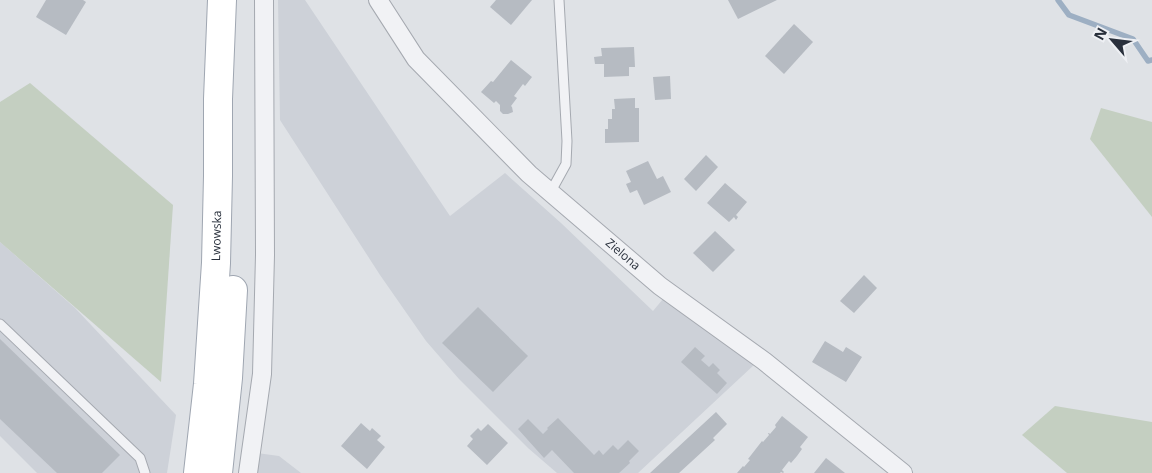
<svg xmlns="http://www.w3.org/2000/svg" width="1152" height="473" viewBox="0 0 1152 473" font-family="'Open Sans',sans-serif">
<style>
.built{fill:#cdd1d8}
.green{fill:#c4cfc1}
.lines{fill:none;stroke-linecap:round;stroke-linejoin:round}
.stream{stroke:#9dafc3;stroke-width:5.5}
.building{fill:#b6bbc2}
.service-casing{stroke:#a5a9b0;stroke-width:11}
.minor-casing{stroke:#a5a9b0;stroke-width:20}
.primary-casing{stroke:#9fa6b1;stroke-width:30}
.service{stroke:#f1f2f5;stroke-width:9}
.minor{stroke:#f1f2f5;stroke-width:18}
.primary{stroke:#fff;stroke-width:28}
.labels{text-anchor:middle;stroke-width:4;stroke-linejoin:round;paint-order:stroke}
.street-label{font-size:12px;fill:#29303c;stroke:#eef0f4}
</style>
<rect width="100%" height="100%" fill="#dfe2e6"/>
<g class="built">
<polygon points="278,0 305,0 450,216 505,173 561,223 653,311 663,299 755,364 638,473 557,473 528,448 459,379 426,341 380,275 280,120"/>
<polygon points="0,242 75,308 176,415 167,473 37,473 0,436"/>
<polygon points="257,453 279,456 301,473 254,473"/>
</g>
<g class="green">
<polygon points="30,83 173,205 161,382 0,242 0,102"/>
<polygon points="1101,108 1152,122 1152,217 1090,139"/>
<polygon points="1055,406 1152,422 1152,473 1067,473 1022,435"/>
</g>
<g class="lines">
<polyline class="stream" points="1058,0 1069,15 1133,39 1148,61 1152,60"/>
</g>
<g class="building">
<polygon points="46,0 83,0 86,2 66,35 36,17"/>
<polygon points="496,0 532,0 511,25 490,7"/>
<polygon points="728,0 777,0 738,19"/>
<polygon points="794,24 813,42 784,74 765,56"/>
<polygon points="634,47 635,67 629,67 629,76 604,77 604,64 595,64 594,57 602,56 601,48"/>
<polygon points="511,60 532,77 525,86 523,84 514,96 517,98 511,106 512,107 513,112 508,114 503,114 500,111 500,105 496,101 494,103 481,92 491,81 493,82"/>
<polygon points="670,76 671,99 655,100 653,77"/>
<polygon points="635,98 635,108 639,108 639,142 605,143 605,129 608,129 608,119 612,119 612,109 615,109 614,99"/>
<polygon points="706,155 718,167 696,191 684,179"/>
<polygon points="648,161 657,179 663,176 671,192 644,205 637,190 630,193 626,184 631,182 626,171"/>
<polygon points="725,183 747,202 736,215 738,217 736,220 734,217 729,222 707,203"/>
<polygon points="715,231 735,250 713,272 693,253"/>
<polygon points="864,275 877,288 854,313 840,301"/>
<polygon points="478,307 528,356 493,392 442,343"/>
<polygon points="0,339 120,455 102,473 57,473 0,419"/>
<polygon points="825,341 843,352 846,347 862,357 846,382 812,362"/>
<polygon points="695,347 705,356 701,360 709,367 713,363 720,370 717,373 727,383 717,394 681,362"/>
<polygon points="716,412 727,424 713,438 715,440 679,473 650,473"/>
<polygon points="782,416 808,437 800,447 802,449 797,456 791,463 789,461 782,470 784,472 783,473 781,472 780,473 737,473 743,466 744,467 750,460 748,459 762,441 763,442 769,435 768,433 769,433 770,434 776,427 775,425"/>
<polygon points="558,418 594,455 599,450 603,455 613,445 618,450 628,440 639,451 629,461 630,463 619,473 574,473 552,450 544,458 518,429 528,419 543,434 548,429 547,428"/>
<polygon points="361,423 370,431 372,428 381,436 377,440 385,447 367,469 341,446"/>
<polygon points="488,424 508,443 487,465 467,446 473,439 470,436 478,428 481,431"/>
<polygon points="826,458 845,473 814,473"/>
</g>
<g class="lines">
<g class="service-casing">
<g id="service">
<polyline points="550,193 566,164 567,141 559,0"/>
<polyline points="0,324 140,458 145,473"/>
</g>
</g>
<g class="minor-casing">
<g id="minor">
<path id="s1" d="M378 0 416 59 529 174 660 286 764 361 903 473"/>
<polyline points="248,473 262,374 265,255 264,0"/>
</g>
</g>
<g class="primary-casing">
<g id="primary">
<path id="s2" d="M198 473 208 384 216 263 218 176V99L222 0"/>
<polyline points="218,473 228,378 233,290"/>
</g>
</g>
<use href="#service" class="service"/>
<use href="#minor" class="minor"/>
<use href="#primary" class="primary"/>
</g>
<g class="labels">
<g class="street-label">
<text dy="4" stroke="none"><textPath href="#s2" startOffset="238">Lwowska</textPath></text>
<text dy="4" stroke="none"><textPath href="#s1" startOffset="355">Zielona</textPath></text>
</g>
</g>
<g transform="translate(1112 40) rotate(298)" stroke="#eef0f4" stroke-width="4" paint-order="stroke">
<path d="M0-4L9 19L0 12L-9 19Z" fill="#29303c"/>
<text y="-8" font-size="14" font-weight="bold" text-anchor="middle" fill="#29303c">N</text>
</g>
</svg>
